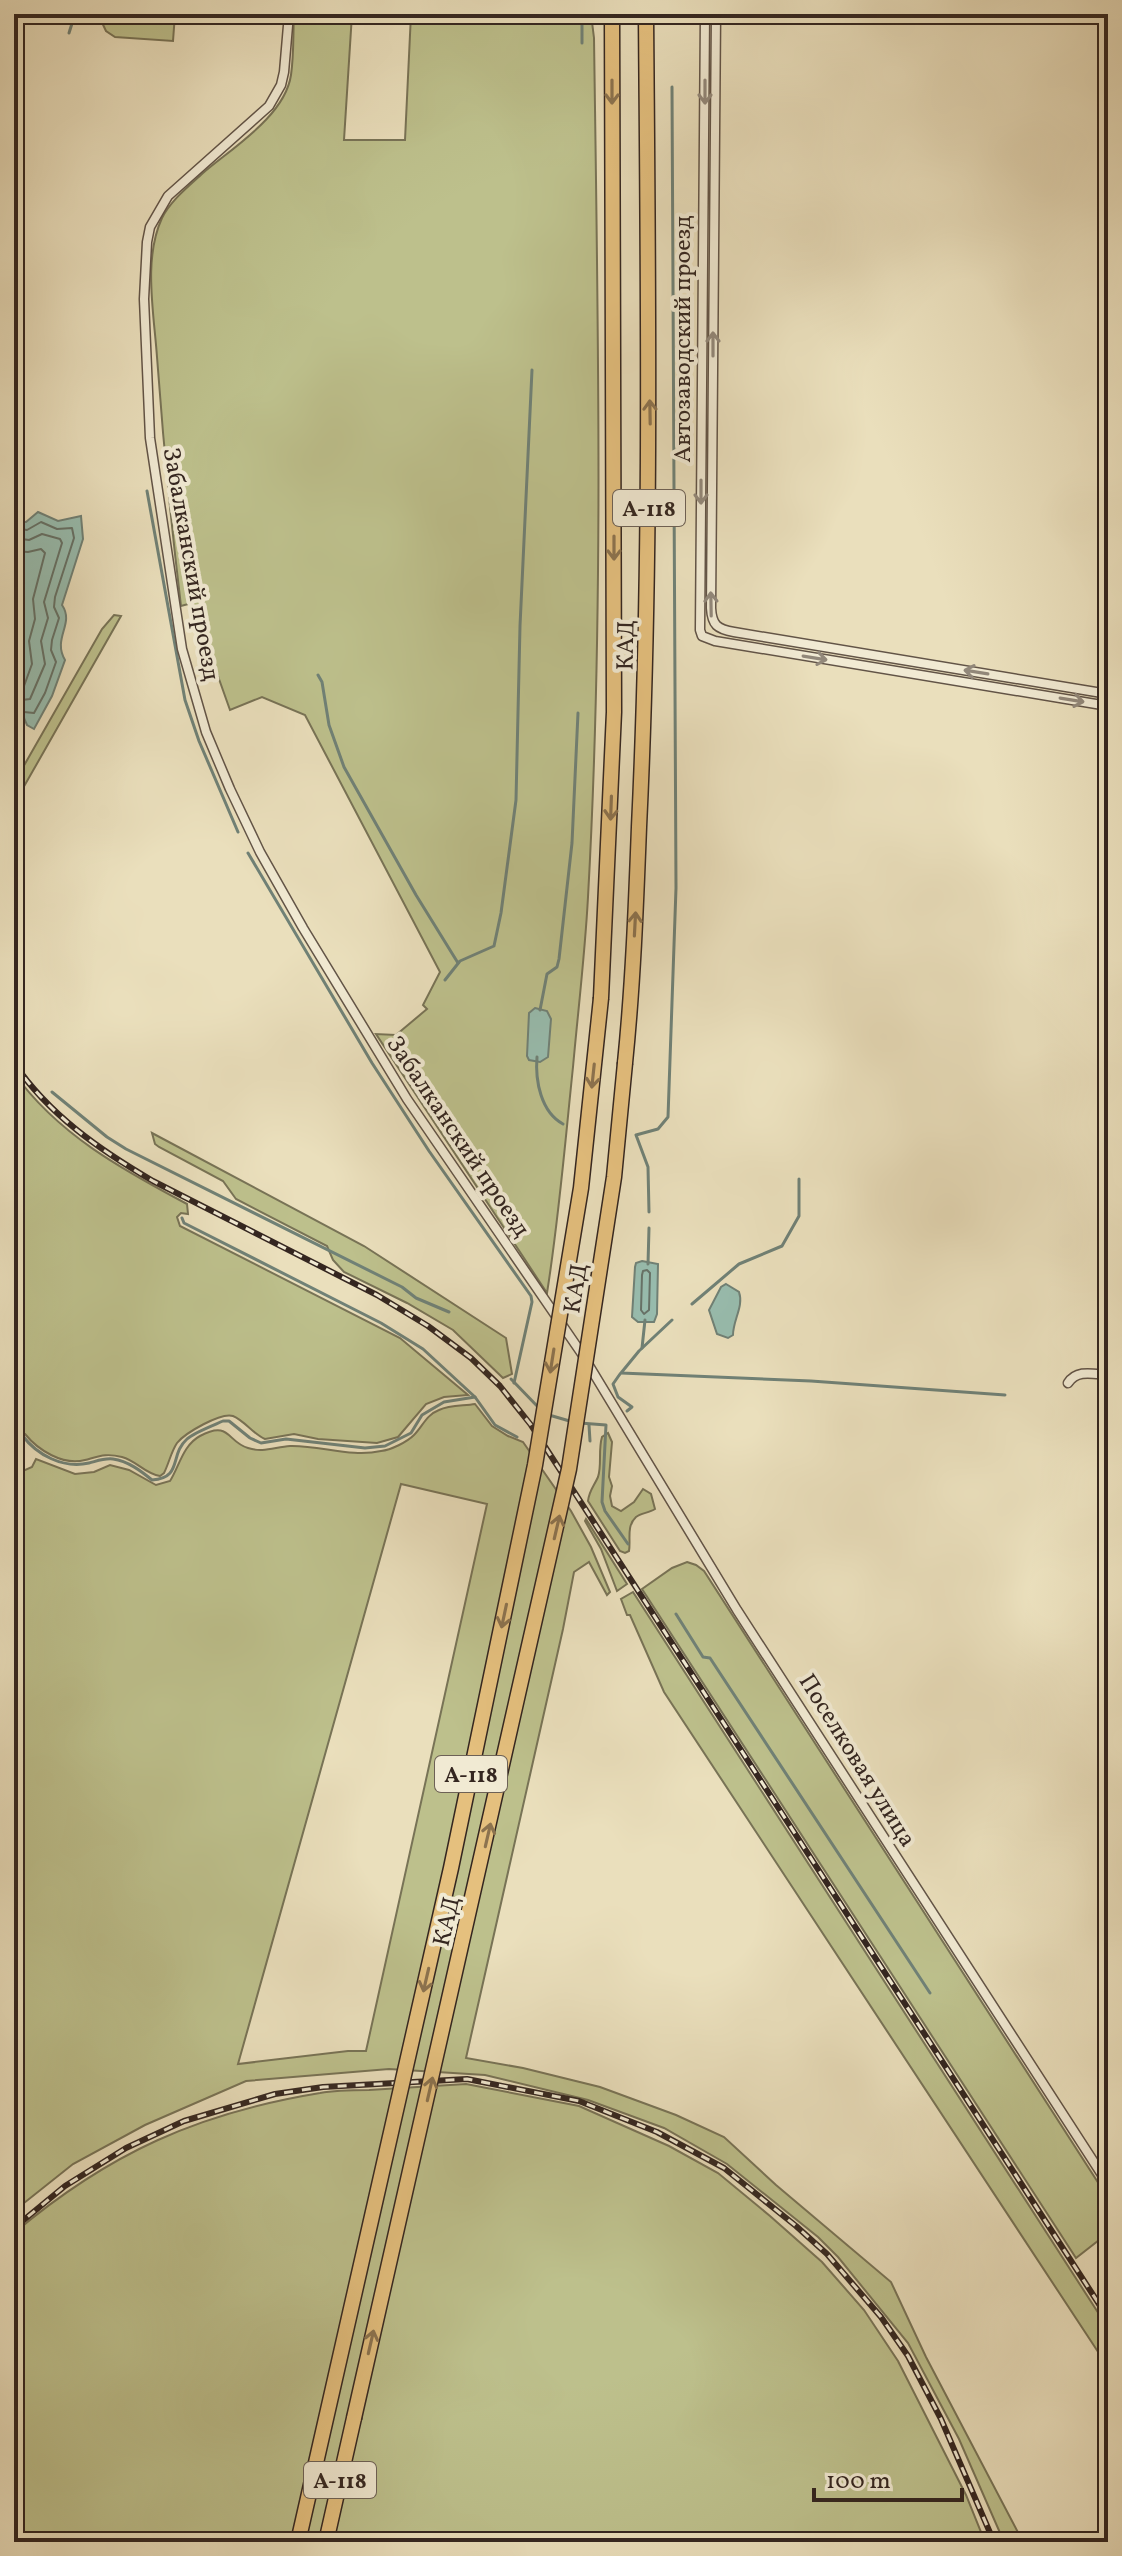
<svg xmlns="http://www.w3.org/2000/svg" width="1122" height="2556" viewBox="0 0 1122 2556" font-family="Vollkorn,serif">
<style>
.green{fill:#bdc08c;stroke:#787356;stroke-width:2;fill-rule:evenodd}
.water{fill:#98bdaf;stroke:#708176;stroke-width:2}
.lines{fill:none;stroke-linecap:round;stroke-linejoin:round}
.shore{stroke:#667268;stroke-width:2}
.stream{stroke:#708176;stroke-width:3}
.street-casing{stroke:#625447;stroke-width:11}
.highway-casing{stroke:#342620;stroke-width:17}
.street{stroke:#f1ead3;stroke-width:8}
.highway{stroke:#e5c07e;stroke-width:14}
.rail-casing{stroke:#342620;stroke-width:6}
.rail{stroke:#f1ead3;stroke-width:3;stroke-dasharray:9;stroke-linecap:butt}
.highway-bridge-casing{stroke:#342620;stroke-width:17;stroke-linecap:butt}
.highway-bridge{stroke:#e5c07e;stroke-width:14}
.oneway{stroke:#8c734f}
.oneway2{stroke:#92887a}
.labels{text-anchor:middle;stroke-width:8;stroke-linejoin:round;paint-order:stroke}
.shield{fill:#f1ead3;stroke:#6d6156;stroke-width:2}
.shield-label{font-size:22px;font-weight:bold;fill:#342620}
.street-label{font-size:24px;fill:#342620;stroke:#f1ead3}
</style>
<rect width="100%" height="100%" fill="#eadfbc"/>
<filter id="stains"><feTurbulence type="fractalNoise" baseFrequency=".0025" numOctaves="4"/><feColorMatrix values="0 0 0 0 .2 0 0 0 0 .09 0 0 0 0 .02 0 0 0 .5 -.17"/></filter>
<radialGradient id="worn" r=".72"><stop offset=".6" stop-color="#630" stop-opacity="0"/><stop offset="1" stop-color="#630" stop-opacity=".3"/></radialGradient>
<g class="green">
<polygon points="98,14 175,14 173,41 115,37 106,31"/>
<path d="M294 14H352L344 140H405L411 14H591L594 38C598 325 604 611 588 897 585 954 578 1011 573 1067 565 1143 559 1218 547 1293L376 1034 396 1035 427 1009 423 1005 440 972 305 715 262 697 230 710 192 603 181 606C171 523 163 440 157 357 154 313 143 259 162 218 171 200 189 186 203 173 232 148 285 116 291 75 294 55 293 34 294 14Z"/>
<polygon points="114,615 121,616 14,804 14,783 102,629"/>
<path d="M14 1073C57 1134 123 1170 187 1204L188 1214 181 1213 177 1217 180 1226 400 1338 468 1395 444 1397 426 1404 398 1437 377 1443 318 1439 294 1434 265 1439C253 1434 245 1421 233 1416 221 1412 185 1433 177 1443 171 1452 169 1463 164 1473L160 1476C145 1474 137 1461 122 1457 106 1453 100 1456 85 1460 63 1466 38 1450 25 1434L14 1432Z"/>
<polygon points="152,1133 364,1246 506,1338 512,1374 503,1378 453,1330 407,1303 344,1272 333,1260 327,1246 236,1199 223,1181 159,1147 155,1144"/>
<path d="M475 1404 492 1426 508 1436 523 1442 571 1511 591 1547 610 1592 607 1595 589 1562 574 1572 563 1629 466 2058 523 2068 600 2087 676 2115 724 2137 776 2185 891 2282 926 2357 1023 2542H1004L959 2439 908 2343 838 2257 818 2237 727 2164 664 2128 588 2100 485 2075 389 2069 246 2081 145 2125 73 2164 14 2211V1443H21L22 1452 15 1468 23 1471 32 1467 36 1459 75 1474 94 1472 110 1465 129 1470 156 1485 170 1481C179 1467 183 1445 200 1436 230 1420 227 1442 248 1448 263 1453 275 1447 290 1446 320 1445 351 1458 381 1451 391 1450 407 1442 414 1435 423 1426 426 1415 439 1410 450 1405 464 1406 475 1404ZM401 1484 487 1504 366 2051H348L238 2064Z"/>
<path d="M608 1433 612 1442 609 1477 612 1486 610 1496 612 1506 621 1511 634 1502 643 1489 651 1494 655 1509C649 1513 641 1513 636 1517 626 1526 631 1540 629 1551L625 1553 620 1551 588 1501C589 1491 594 1486 598 1477 602 1465 598 1450 602 1437Z"/>
<polygon points="586,1519 627,1584 617,1591 601,1549 585,1521"/>
<polygon points="687,1562 696,1565 704,1571 1108,2198 1108,2233 1076,2258 642,1589 672,1568"/>
<polygon points="633,1592 1108,2328 1108,2367 664,1692 630,1615 627,1615 621,1599"/>
<path d="M466 2084 579 2106 669 2146 718 2173 770 2216 822 2262 864 2310 898 2361 966 2495 985 2542H14V2233C109 2153 198 2113 320 2093 336 2090 353 2090 369 2090 401 2088 434 2086 466 2084Z"/>
</g>
<g class="water">
<path d="M38 512 58 521 81 516 83 539 62 605C75 624 52 638 65 660L52 696 34 729 27 725 24 718H17L14 722V521L26 522Z"/>
<polygon points="535,1008 547,1011 551,1019 548,1057 540,1062 529,1060 527,1056 529,1013"/>
<polygon points="642,1261 658,1264 657,1314 654,1322 638,1322 632,1317 635,1267 636,1263"/>
<path d="M726 1284 739 1292C744 1306 733 1320 733 1335L728 1338 717 1334 709 1310 721 1287Z"/>
</g>
<g class="lines">
<g class="shore">
<polyline points="14,528 27,530 41,522 57,529 72,528 74,538 55,597 54,607 59,618 52,640 51,650 56,662 45,693 34,713 14,711"/>
<polyline points="14,538 29,540 42,534 60,539 62,543 44,602 48,618 41,641 45,664 30,699 14,701"/>
<polyline points="14,551 28,552 41,549 45,553 33,599 35,619 29,641 32,664 24,686 14,689"/>
<polygon points="647,1270 650,1273 649,1310 644,1314 641,1310 642,1275 643,1271"/>
</g>
<g class="stream">
<polyline points="582,14 582,43"/>
<polyline points="69,33 75,14"/>
<polyline points="147,491 185,700 199,741 238,832"/>
<polyline points="318,675 322,682 329,725 344,767 416,895 458,963"/>
<polyline points="248,853 372,1063 429,1151 531,1296 532,1302 514,1383"/>
<polyline points="445,980 460,961 494,946 501,913 516,800 520,626 532,370"/>
<polyline points="540,1010 547,974 557,967 559,959 572,843 578,713"/>
<path d="M537 1057C535 1081 541 1112 563 1124"/>
<polyline points="52,1092 107,1137 126,1149 402,1287 416,1298 449,1312"/>
<polyline points="649,1212 648,1167 636,1135 658,1129 668,1117 676,888 672,87"/>
<polyline points="182,1218 184,1223 381,1323 423,1349 475,1397"/>
<polyline points="648,1264 649,1228"/>
<polyline points="692,1304 739,1264 782,1246 799,1216 799,1179"/>
<polyline points="672,1320 639,1351 621,1373 811,1381 1005,1395"/>
<polyline points="642,1348 645,1320"/>
<polyline points="620,1374 613,1384 618,1397 632,1407 627,1411"/>
<polyline points="511,1379 540,1409"/>
<polyline points="549,1415 573,1422"/>
<polyline points="580,1423 606,1425 602,1502 605,1511 628,1544"/>
<polyline points="589,1425 590,1441"/>
<path d="M14 1435H22C37 1455 63 1469 89 1463 97 1461 104 1458 113 1459 128 1461 141 1471 152 1480 183 1478 169 1455 187 1439 193 1433 214 1425 223 1421H229L250 1438 261 1443 286 1439 365 1448 385 1446 411 1433 422 1415 444 1402 475 1397 495 1425 517 1437"/>
<polyline points="676,1614 703,1657 710,1658 930,1993"/>
</g>
<g class="street-casing">
<g id="street">
<polyline points="289,14 284,72 281,85 269,106 168,196 150,227 147,242 144,299 150,438 182,649 206,732 230,789 260,852 303,928 407,1099 582,1354 737,1610 1108,2184"/>
<polyline points="705,14 700,630 702,636 715,641 1108,706"/>
<path d="M716 14 711 608C712 625 717 629 734 632L1108 694"/>
<path d="M1068 1383C1077 1369 1093 1374 1108 1375"/>
</g>
</g>
<g class="highway-casing">
<g id="highway">
<polyline points="601,998 614,712 612,14"/>
<path d="M625 1063C633 984 636 906 639 827 652 556 648 285 646 14"/>
<polyline points="326,2542 354,2418"/>
</g>
</g>
<use href="#street" class="street"/>
<use href="#highway" class="highway"/>
<g class="rail-casing">
<g id="rail">
<path d="M14 1063C49 1115 100 1150 153 1181L377 1295 428 1326 471 1358 500 1386 531 1425 1108 2318"/>
<polyline points="14,2228 65,2186 126,2148 184,2121 275,2094 323,2087 467,2079 579,2101 657,2132 724,2168 796,2226 827,2254 881,2317 908,2356 941,2419 994,2542"/>
</g>
</g>
<use href="#rail" class="rail"/>
<g class="highway-bridge-casing">
<g id="highway-bridge">
<polyline points="354,2418 569,1469 614,1177 625,1063"/>
<polyline points="298,2542 451,1868 535,1465 581,1188 601,998"/>
</g>
</g>
<use href="#highway-bridge" class="highway-bridge"/>
</g>
<defs><path id="oneway-shaft" d="M-6 0H5M1.5-3L5.5 0L1.5 3" fill="none" stroke-width="1.6" stroke-linecap="round" stroke-linejoin="round" transform="scale(2)"/></defs>
<g class="oneway">
<use href="#oneway-shaft" transform="translate(612 92) rotate(90)"/>
<use href="#oneway-shaft" transform="translate(650 412) rotate(-91)"/>
<use href="#oneway-shaft" transform="translate(614 548) rotate(90)"/>
<use href="#oneway-shaft" transform="translate(611 808) rotate(92)"/>
<use href="#oneway-shaft" transform="translate(635 924) rotate(-87)"/>
<use href="#oneway-shaft" transform="translate(593 1076) rotate(96)"/>
<use href="#oneway-shaft" transform="translate(552 1361) rotate(99)"/>
<use href="#oneway-shaft" transform="translate(557 1527) rotate(-77)"/>
<use href="#oneway-shaft" transform="translate(504 1616) rotate(102)"/>
<use href="#oneway-shaft" transform="translate(488 1835) rotate(-77)"/>
<use href="#oneway-shaft" transform="translate(426 1980) rotate(103)"/>
<use href="#oneway-shaft" transform="translate(430 2089) rotate(-77)"/>
<use href="#oneway-shaft" transform="translate(371 2342) rotate(-77)"/>
</g>
<g class="oneway2">
<use href="#oneway-shaft" transform="translate(705 92) rotate(90)"/>
<use href="#oneway-shaft" transform="translate(713 344) rotate(-90)"/>
<use href="#oneway-shaft" transform="translate(701 492) rotate(90)"/>
<use href="#oneway-shaft" transform="translate(711 604) rotate(-91)"/>
<use href="#oneway-shaft" transform="translate(815 658) rotate(9)"/>
<use href="#oneway-shaft" transform="translate(976 672) rotate(-171)"/>
<use href="#oneway-shaft" transform="translate(1072 700) rotate(9)"/>
</g>
<g class="labels">
<g class="shield">
<rect x="613" y="490" width="72" height="36" rx="6"/>
<rect x="435" y="1756" width="72" height="36" rx="6"/>
<rect x="304" y="2462" width="72" height="36" rx="6"/>
</g>
<g class="shield-label">
<text x="649" y="516">А-118</text>
<text x="471" y="1782">А-118</text>
<text x="340" y="2488">А-118</text>
</g>
<g class="street-label">
<text transform="translate(682 339) rotate(-90)" y="8">Автозаводский проезд</text>
<text transform="translate(192 564) rotate(80)" y="8">Забалканский проезд</text>
<text transform="translate(625 645) rotate(-89)" y="8">КАД</text>
<text transform="translate(459 1136) rotate(56)" y="8">Забалканский проезд</text>
<text transform="translate(575 1288) rotate(-81)" y="8">КАД</text>
<text transform="translate(858 1760) rotate(58)" y="8">Поселковая улица</text>
<text transform="translate(446 1921) rotate(-77)" y="8">КАД</text>
</g>
</g>
<rect width="1122" height="2556" fill="none" stroke="#eadfbc" stroke-width="48"/>
<rect x="16" y="16" width="1090" height="2524" fill="none" stroke="#342620" stroke-width="4"/>
<rect x="24" y="24" width="1074" height="2508" fill="none" stroke="#342620" stroke-width="2"/>
<path d="M814 2488v12h148v-12" fill="none" stroke="#342620" stroke-width="4"/>
<text x="826" y="2488" font-size="24" fill="#342620" stroke="#f1ead3" stroke-width="6" paint-order="stroke">100 m</text>
<rect width="100%" height="100%" filter="url(#stains)"/>
<rect width="100%" height="100%" fill="url(#worn)"/>
</svg>
